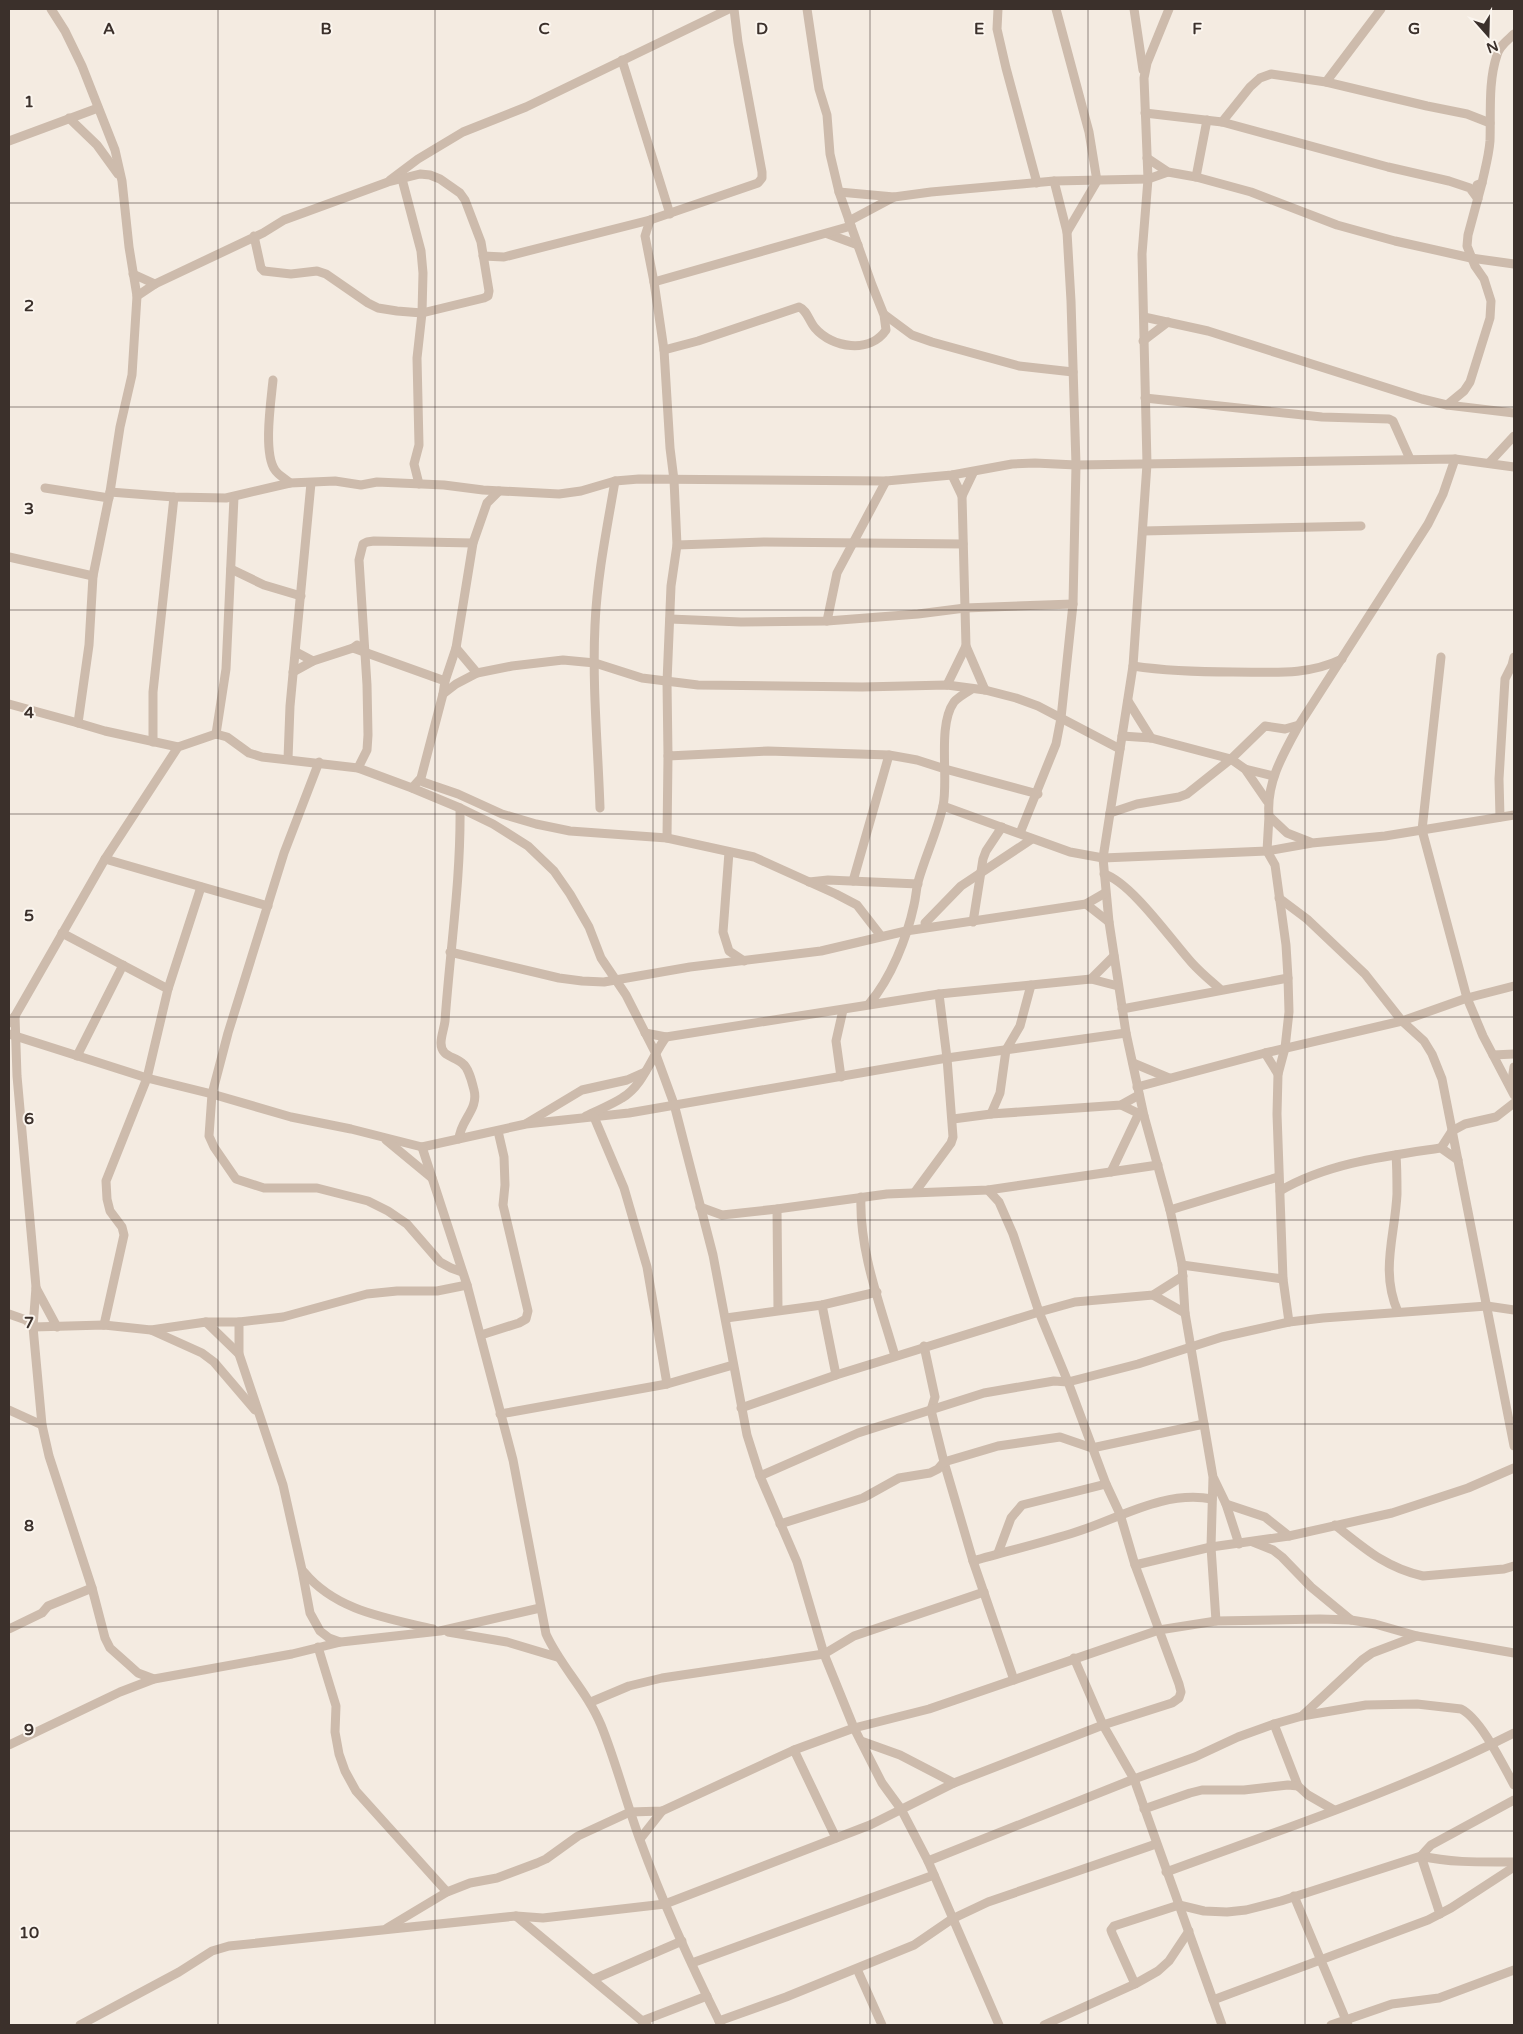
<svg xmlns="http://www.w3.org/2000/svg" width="1523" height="2034" viewBox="0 0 1523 2034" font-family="'Varela Round',sans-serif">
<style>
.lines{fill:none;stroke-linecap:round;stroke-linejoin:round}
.street{stroke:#cdbbac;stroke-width:9}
.grid{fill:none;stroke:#3b302b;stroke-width:1;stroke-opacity:0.55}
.grid-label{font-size:16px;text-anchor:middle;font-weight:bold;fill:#3b302b;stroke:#fbf5ee;stroke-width:4;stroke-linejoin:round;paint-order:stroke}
</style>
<rect width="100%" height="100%" fill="#f4ebe1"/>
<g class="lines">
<g class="street">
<polyline points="51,9 65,31 82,66 115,150 122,181 129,247 137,296 132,375 120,427 110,492 93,576 89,645 78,723 105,731 178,747"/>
<polyline points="998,9 997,29 1006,68 1037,183"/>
<polyline points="1056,9 1089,132 1097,181 1067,232"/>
<polyline points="1134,9 1143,70"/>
<polyline points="1169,9 1147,63 1144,78 1148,179 1142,254 1147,464 1133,666 1103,858 1109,922 1126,1033 1144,1116 1170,1210 1182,1265 1185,1313 1213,1477 1211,1547 1216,1621"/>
<polyline points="622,60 670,214"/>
<polyline points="1326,82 1381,9"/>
<polyline points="1145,113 1222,122 1388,167 1449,181 1470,188 1478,199"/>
<polyline points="69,118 97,145 118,174"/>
<polyline points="1222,122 1250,87 1260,78 1271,74 1326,82 1427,106 1467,114 1490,123"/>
<polyline points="9,141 98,108"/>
<polyline points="1147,158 1168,172 1196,177 1251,192 1337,225 1395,241 1471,258 1514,264"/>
<polyline points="1196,177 1207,120"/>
<polyline points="402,179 421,251 423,273 422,313 417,358 419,445 414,464 419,484"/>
<polyline points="390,180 418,159 463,132 526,107 729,9"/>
<path d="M1477 185 1482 183C1485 169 1489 155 1490 141 1491 112 1488 82 1497 55 1499 46 1508 40 1514 34"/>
<polyline points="839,192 894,197 931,192 1054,181 1148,179 1168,172"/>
<polyline points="650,220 645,236 654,282 664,350 670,448 674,480 677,545 671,586 667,682 668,756 768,751 889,755 917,760 945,769 1038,794"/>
<polyline points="849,221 894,197"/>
<polyline points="828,234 858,245"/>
<polyline points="483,256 504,257 650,220 758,183 762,178 762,172 738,42 734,9"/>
<polyline points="133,274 155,284"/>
<polyline points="654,282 851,226"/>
<polyline points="137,296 155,284 263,233 284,220 388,182 420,174 430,175 440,179 460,193 465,200 481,242 489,291 488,296 484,298 422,313 397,311 378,308 368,303 326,274 317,271 291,274 264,271 261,268 254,236"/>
<polyline points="885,315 912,335 932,342 1019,366 1073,372"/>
<polyline points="1144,317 1208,331 1422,399 1447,405 1514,413"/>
<polyline points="1143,341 1168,322"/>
<path d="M664 350 698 341 799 307C807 310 809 321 815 328 832 348 870 354 886 330L884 315 872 285 839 192 830 154 827 115 819 89 815 63 807 9"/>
<path d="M273 380C271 401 263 453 275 470 278 475 286 479 290 483"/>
<polyline points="1145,398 1322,417 1389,419 1393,421 1410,459"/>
<polyline points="1447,405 1464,391 1470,382 1490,318 1491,301 1484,279 1475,266 1467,246 1468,235 1482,183"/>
<polyline points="1489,463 1514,436"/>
<polyline points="952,475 962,496 966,646 985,690"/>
<polyline points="45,488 109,498"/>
<polyline points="110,492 174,497 226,498 290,483 335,481 361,485 377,482 444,485 483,490 559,494 581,491 615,481 639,479 886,481 952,475 1012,464 1035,463 1076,465 1455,459 1514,467"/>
<polyline points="962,496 973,473"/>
<polyline points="1143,531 1361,526"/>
<polyline points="677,545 764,542 963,544"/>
<polyline points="9,557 93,576"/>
<polyline points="231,569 264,585 301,596"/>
<polyline points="670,619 741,622 827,621 918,614 965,608 1073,604"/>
<polyline points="827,621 837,573 886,481"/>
<polyline points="353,648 445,681"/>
<polyline points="456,648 477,673"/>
<polyline points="296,652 313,661"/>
<polyline points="1441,657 1422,830 1467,998 1483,1036 1514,1095"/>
<path d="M1133 666C1167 671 1198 672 1233 672 1271 672 1307 676 1342 659"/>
<polyline points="293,672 313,661 353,648 357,645"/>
<polyline points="947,685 966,646"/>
<polyline points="443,694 456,684 477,673 512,666 563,660 595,663 642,678 698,685 862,687 947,685 985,690 1016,698 1038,706 1120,749"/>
<polyline points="1128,701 1151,738"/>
<polyline points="9,704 78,723"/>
<polyline points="216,734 226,669 234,497"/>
<polyline points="1122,736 1151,738 1231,759 1245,769 1267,801"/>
<polyline points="153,742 153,692 174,497"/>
<polyline points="288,759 290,706 311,483"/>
<polyline points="319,762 284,853 228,1033 212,1094 209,1136 214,1147 236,1179 264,1188 317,1188 368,1201 388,1211 407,1224 440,1262 451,1268 462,1272"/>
<polyline points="358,768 367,750 368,735 367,685 359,560 363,544 367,542 374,541 473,543"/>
<polyline points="1245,769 1274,776"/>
<polyline points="423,782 458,794 502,814 536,824 570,831 667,838 754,857 836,894 857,905 881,936"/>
<polyline points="412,788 421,778 443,694 445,681 456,648 473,543 487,503 499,491"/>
<polyline points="943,806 1070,852 1103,858 1267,851 1312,843 1385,836 1514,815"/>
<path d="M600 808C598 747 592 685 595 625 597 577 607 528 615 481"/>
<polyline points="1110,813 1137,804 1179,797 1187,794 1231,759 1265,726 1285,729 1299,725"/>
<polyline points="1269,816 1267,851 1275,865 1286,945 1288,978 1289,1012 1285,1048 1278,1074 1277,1114 1283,1279 1289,1322"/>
<polyline points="1500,817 1499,779 1505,679 1512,665 1514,657"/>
<polyline points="1020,833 1056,744 1061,718 1073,604 1076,465 1071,301 1067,232 1054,181"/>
<polyline points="667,838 668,756"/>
<path d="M1310 842 1287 833 1269 816C1266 783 1283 754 1299 725L1428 524 1443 494 1455 459"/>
<polyline points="729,852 723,932 729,951 744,961"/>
<polyline points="105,859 268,906"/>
<path d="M1104 874C1131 882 1172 941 1192 963 1201 973 1211 981 1220 989"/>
<polyline points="853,881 889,755"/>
<polyline points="809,882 828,880 918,884"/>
<polyline points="1279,898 1307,919 1365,974 1402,1021 1424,1041 1432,1054 1442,1079 1514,1446"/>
<polyline points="1086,904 1109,922"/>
<polyline points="973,922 983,859 986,851 1002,827"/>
<polyline points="925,923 961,886 1032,839"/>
<polyline points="62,933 168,989"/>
<polyline points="450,952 559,978 582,981 604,982 690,967 821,951 906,931 1086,904 1105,893"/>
<polyline points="1091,979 1114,956"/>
<path d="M869 1004C891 978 907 938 914 905 916 897 916 890 918 882 925 857 937 832 943 806 949 778 937 726 954 702 958 697 967 692 972 689"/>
<polyline points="1122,1009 1288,978"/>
<polyline points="15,1016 17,1076 36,1287 33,1327 42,1425 49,1456 92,1588 105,1638 110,1648 128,1664 138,1673 154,1679"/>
<polyline points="9,1023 15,1016 105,859 178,747 216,734 227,737 249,753 262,757 358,768 412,788 460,808 493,824 528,846 554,871 570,894 589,927 601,958 626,995 655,1052 674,1104 713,1255 747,1435 760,1476 797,1562 824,1654 854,1728 882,1783 901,1809 928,1861 999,2025"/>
<polyline points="645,1033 666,1037 939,994 1091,979 1118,986"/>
<polyline points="9,1034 147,1078 212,1094 291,1117 351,1129 422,1147 526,1124 629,1113 947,1058 1126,1033"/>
<polyline points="1265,1053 1278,1074"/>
<polyline points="1493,1055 1514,1054"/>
<polyline points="77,1056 123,965"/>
<polyline points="1133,1063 1169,1078"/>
<polyline points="841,1077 836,1041 843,1010"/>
<polyline points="1511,1086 1514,1067"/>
<polyline points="1137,1087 1265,1053 1402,1021 1467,998 1514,986"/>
<polyline points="1121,1105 1144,1116"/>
<polyline points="991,1114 1000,1093 1006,1050 1020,1026 1031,985"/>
<path d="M586 1116C598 1110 611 1105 622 1098 643 1086 652 1056 666 1037"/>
<polyline points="594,1117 624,1188 647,1267 667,1384"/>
<polyline points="953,1119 991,1114 1121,1105 1139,1095"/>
<polyline points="527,1123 582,1090 627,1080 645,1072"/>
<path d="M459 1139C460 1120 479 1110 474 1090 472 1082 469 1068 462 1063 454 1056 441 1057 441 1043 441 1036 444 1029 445 1021 450 950 461 879 460 808"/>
<polyline points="386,1140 432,1178"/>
<path d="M422 1147 467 1285 513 1460 546 1634C561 1667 587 1691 601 1725 616 1762 626 1802 640 1840 663 1903 691 1965 721 2025"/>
<polyline points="1441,1148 1452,1131 1465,1124 1496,1117 1514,1103"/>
<path d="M1396 1155C1397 1168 1397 1181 1397 1194 1395 1236 1380 1271 1398 1312"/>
<polyline points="1111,1172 1139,1113"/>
<path d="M1280 1191C1327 1163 1387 1156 1441 1148L1458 1160"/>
<polyline points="915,1192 951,1143 953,1137 947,1058 939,994"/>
<path d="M861 1197C859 1251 880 1304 895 1356"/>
<polyline points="700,1207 722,1215 777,1209 887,1194 988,1190 1158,1165"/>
<polyline points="777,1209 778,1310"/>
<polyline points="1170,1210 1278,1177"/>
<polyline points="1182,1265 1283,1279"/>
<polyline points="36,1288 57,1327"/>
<polyline points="1153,1295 1185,1313"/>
<polyline points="822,1305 836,1375"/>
<polyline points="9,1314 26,1320 33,1327 104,1325 151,1330 206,1322 239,1322 283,1317 367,1294 397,1291 437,1291 467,1285"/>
<polyline points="726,1318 822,1305 877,1292"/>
<polyline points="206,1322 239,1354"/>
<polyline points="239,1322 239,1354 283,1485 302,1570 310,1613 320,1631 329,1638 340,1642"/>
<polyline points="104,1325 124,1235 122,1227 110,1211 107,1199 106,1181 147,1078 168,989 201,887"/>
<polyline points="151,1330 202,1353 214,1362 255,1410"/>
<polyline points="481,1335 519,1323 526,1319 528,1311 503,1205 505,1185 504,1157 498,1131"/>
<polyline points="924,1346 935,1397 931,1410 944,1462 973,1561 1014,1680"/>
<polyline points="741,1408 836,1375 1039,1312 1075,1302 1153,1295 1183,1276"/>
<polyline points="9,1410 42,1425"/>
<polyline points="500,1414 667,1384 733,1365"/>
<polyline points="760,1476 858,1433 984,1393 1054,1381 1068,1382 1138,1364 1222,1337 1289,1322 1323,1318 1487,1306 1514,1310"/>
<polyline points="1214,1479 1226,1504 1239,1544"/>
<polyline points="1226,1504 1265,1517 1289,1536"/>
<polyline points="780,1524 863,1498 899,1478 930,1473 938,1469 944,1462 998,1446 1060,1437 1092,1448 1204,1424"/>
<path d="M1335 1525C1364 1548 1386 1568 1423 1576L1504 1569 1514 1566"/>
<polyline points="1253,1542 1273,1550 1282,1557 1311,1587 1351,1620"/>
<polyline points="998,1553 1011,1518 1022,1505 1106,1484"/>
<path d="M973 1561C1007 1551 1042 1543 1076 1532 1120 1518 1164 1490 1212 1499"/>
<polyline points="1135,1565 1211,1547 1289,1536 1392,1513 1468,1488 1514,1468"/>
<path d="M304 1572C336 1611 387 1618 433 1629"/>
<polyline points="9,1629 42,1613 48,1606 92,1588"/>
<polyline points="448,1632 507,1642 557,1657"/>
<polyline points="318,1647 336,1706 335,1732 339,1754 345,1771 356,1791 447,1892"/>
<polyline points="1074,1658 1103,1725 1134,1779 1222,2025"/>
<polyline points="591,1702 629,1686 662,1678 824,1654 854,1636 984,1592"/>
<polyline points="1302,1716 1362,1660 1372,1653 1417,1636"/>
<polyline points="1274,1724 1298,1786 1308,1795 1334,1810"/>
<polyline points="861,1741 900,1755 954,1783"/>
<polyline points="9,1745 120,1692 154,1679 292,1654 341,1642 440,1631 540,1608"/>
<polyline points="794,1750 836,1838"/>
<polyline points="1144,1809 1190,1793 1202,1790 1244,1790 1288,1785 1298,1786"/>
<polyline points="640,1839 662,1811"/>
<path d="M1421 1856C1452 1863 1482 1862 1514 1862"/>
<polyline points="1421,1856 1440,1914"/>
<path d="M928 1861 1134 1779 1195 1757 1238 1737 1274 1724 1302 1716 1366 1705 1417 1704 1461 1709C1481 1719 1503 1765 1514 1785"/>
<path d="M1166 1872C1283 1829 1402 1790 1514 1733"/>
<polyline points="1294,1896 1348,2025"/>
<polyline points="516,1916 647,2025"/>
<polyline points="387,1928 447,1892 470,1883 497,1878 537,1863 546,1859 578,1836 630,1812 662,1811 794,1750 854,1728 929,1709 1159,1630 1216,1621 1320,1619 1351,1620 1375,1624 1417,1636 1514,1653"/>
<polyline points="692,1963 934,1875"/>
<polyline points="857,1969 882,2025"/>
<polyline points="594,1979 682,1941"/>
<polyline points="1135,1984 1112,1933 1111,1930 1114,1926 1179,1905 1204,1911 1227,1912 1246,1910 1281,1901 1421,1856 1431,1845 1514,1800"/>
<polyline points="1213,2000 1428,1920 1451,1908 1514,1867"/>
<polyline points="642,2021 707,1996"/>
<polyline points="719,2021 786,1997 914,1945 952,1919 988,1902 1156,1844"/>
<polyline points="80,2025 179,1972 212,1951 229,1946 516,1916 543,1918 665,1904 870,1825 954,1783 1103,1725 1172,1703 1179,1698 1181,1692 1179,1684 1135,1565 1120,1514 1106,1484 1068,1382 1039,1312 1013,1234 999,1202 988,1190"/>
<polyline points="1044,2025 1135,1984 1158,1971 1169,1961 1189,1931"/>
<polyline points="1331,2025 1392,2004 1439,1998 1514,1970"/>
</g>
</g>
<path class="grid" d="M218 9V2025M435 9V2025M653 9V2025M870 9V2025M1088 9V2025M1305 9V2025M9 203H1514M9 407H1514M9 610H1514M9 814H1514M9 1017H1514M9 1220H1514M9 1424H1514M9 1627H1514M9 1831H1514"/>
<g class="grid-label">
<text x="109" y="34">A</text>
<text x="326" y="34">B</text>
<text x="544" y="34">C</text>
<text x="762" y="34">D</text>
<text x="979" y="34">E</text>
<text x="1197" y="34">F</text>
<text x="1414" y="34">G</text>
<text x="29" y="107">1</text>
<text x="29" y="311">2</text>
<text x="29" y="514">3</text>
<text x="29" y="718">4</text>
<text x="29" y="921">5</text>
<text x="29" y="1124">6</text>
<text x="29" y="1328">7</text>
<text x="29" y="1531">8</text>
<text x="29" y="1735">9</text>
<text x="29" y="1938">10</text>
</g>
<rect width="1523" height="2034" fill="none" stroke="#3b302b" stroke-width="20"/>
<g transform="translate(1488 35) rotate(160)" stroke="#fbf5ee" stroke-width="4" paint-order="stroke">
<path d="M0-4L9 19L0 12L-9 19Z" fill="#3b302b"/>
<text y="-8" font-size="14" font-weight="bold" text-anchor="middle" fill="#3b302b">N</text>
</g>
</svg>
